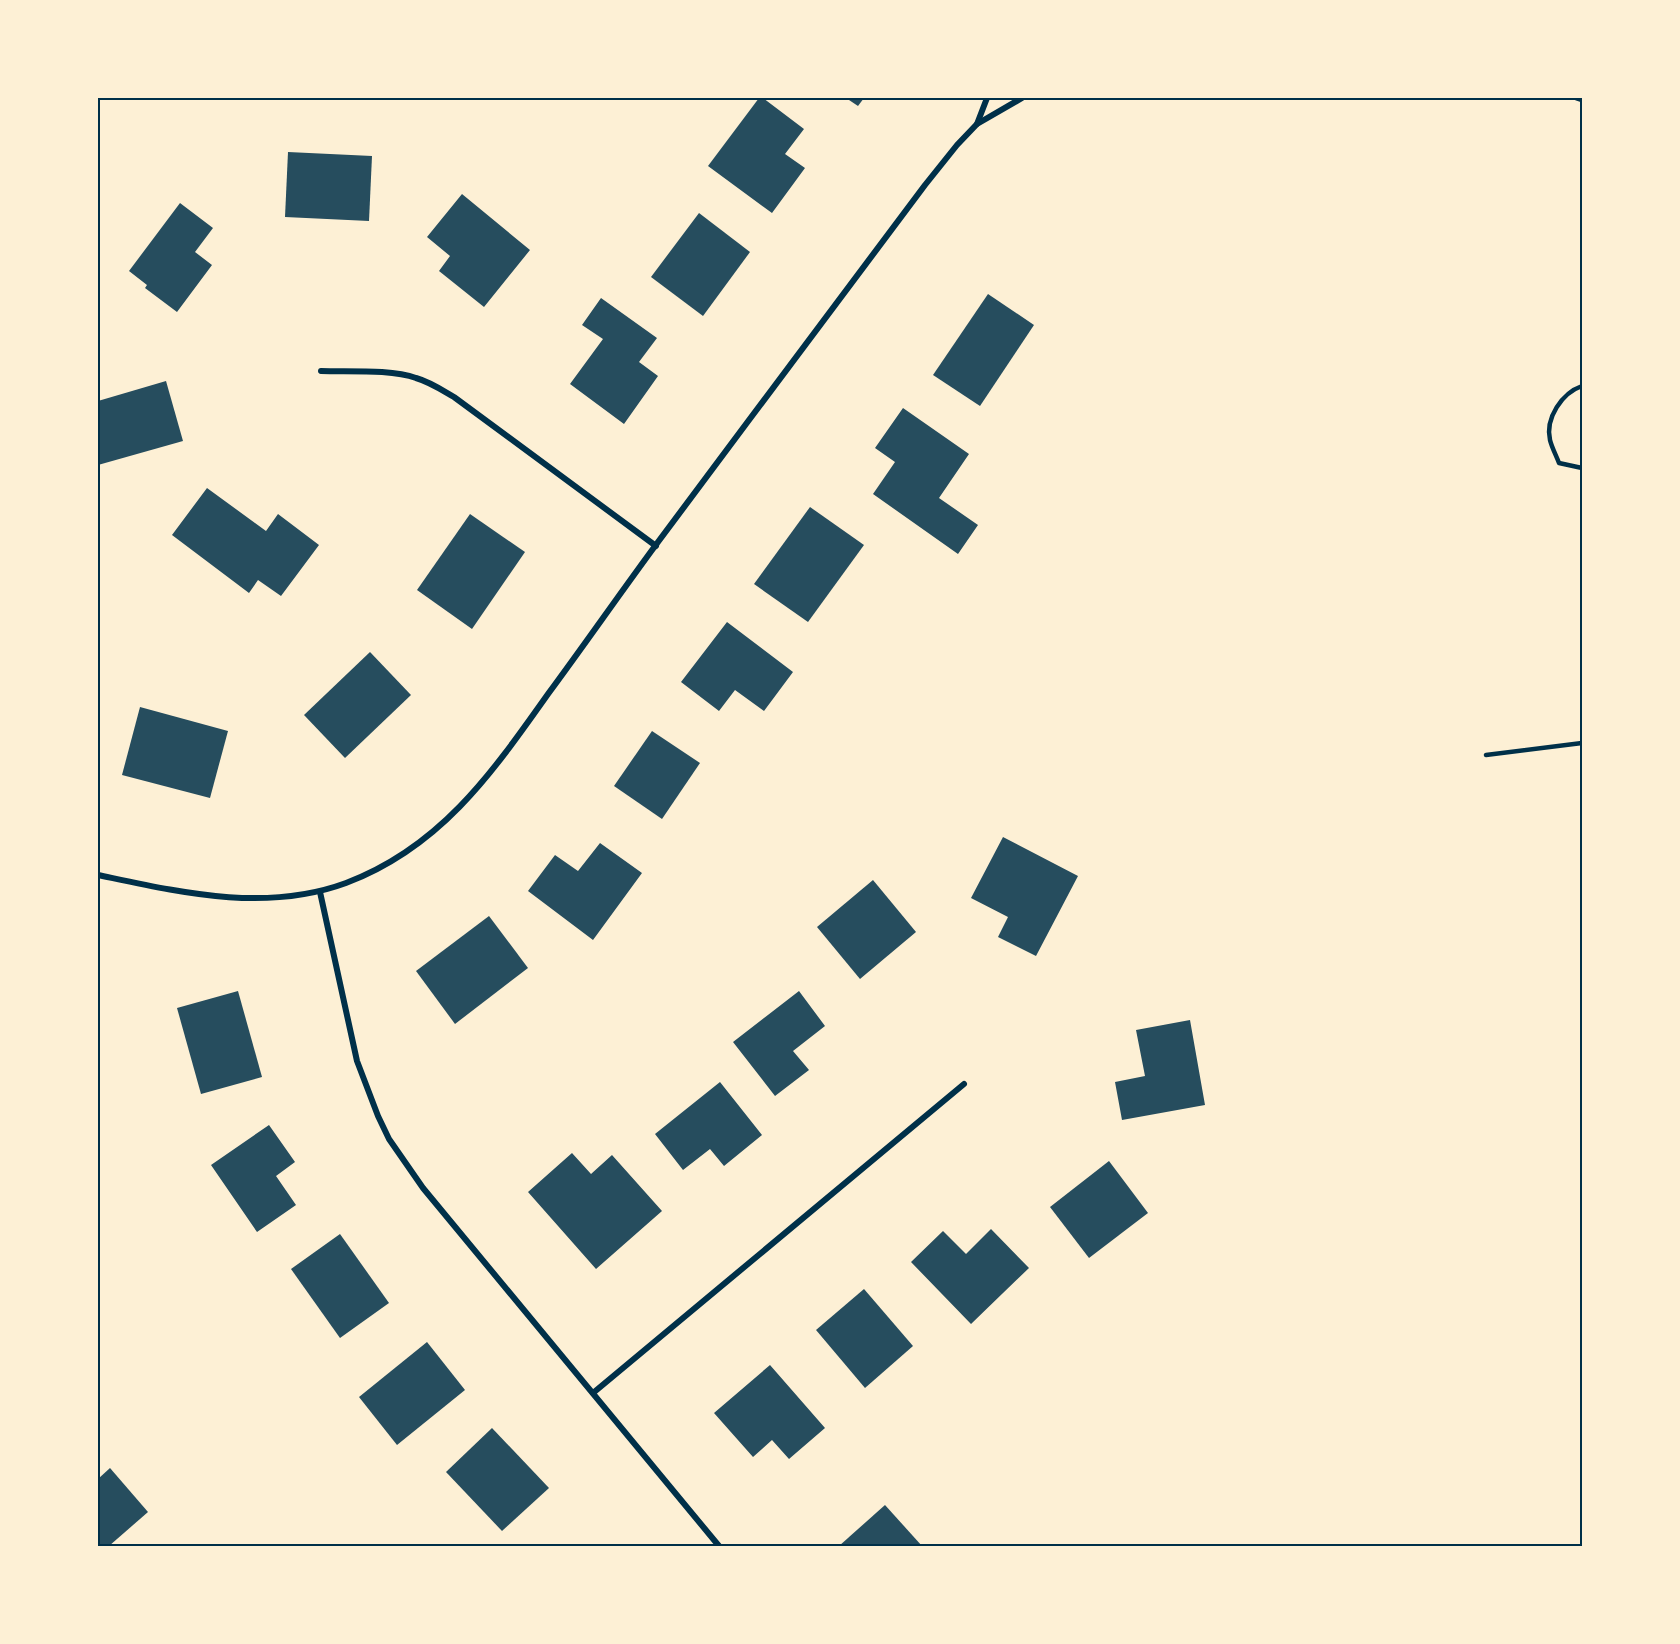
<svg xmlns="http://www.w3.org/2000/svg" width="1680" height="1644" viewBox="0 0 1680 1644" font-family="'Golos Text',sans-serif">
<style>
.building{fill:#264d5e}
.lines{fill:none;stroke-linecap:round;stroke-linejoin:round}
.service{stroke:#003049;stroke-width:4.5}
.minor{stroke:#003049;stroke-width:6}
.neatline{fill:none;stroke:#003049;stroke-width:2}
</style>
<rect width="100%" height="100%" fill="#fdf0d5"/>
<g class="building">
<polygon points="759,98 763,98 804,129 785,154 805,168 772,213 708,166"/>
<polygon points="846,98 864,98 858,106"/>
<polygon points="288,152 372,156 369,221 285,217"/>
<polygon points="462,194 530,250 484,307 439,271 450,256 427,237"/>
<polygon points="180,203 213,228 195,252 212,265 177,312 145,288 147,285 129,271"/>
<polygon points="699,213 750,252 703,316 651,277"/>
<polygon points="988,294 1034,325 980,406 933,375"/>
<polygon points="601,298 657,338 639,362 658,376 624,424 570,384 603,339 582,325"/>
<polygon points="166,381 183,441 98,465 98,401"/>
<polygon points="903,408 969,454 939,498 978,525 958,554 873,494 895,462 875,448"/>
<polygon points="207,488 266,531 278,514 319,545 281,596 258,580 249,593 172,535"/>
<polygon points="810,507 864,545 808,622 754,584"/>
<polygon points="470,514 525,552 472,629 417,590"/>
<polygon points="727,622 793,672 764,711 735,690 719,711 681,682"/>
<polygon points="370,652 411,695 345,758 304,715"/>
<polygon points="140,707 228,731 210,798 122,775"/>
<polygon points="652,731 700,763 662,819 614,786"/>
<polygon points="1003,837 1078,876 1036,956 998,937 1008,917 971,898"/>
<polygon points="600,843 642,873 593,940 528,891 555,855 578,871"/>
<polygon points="873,880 916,932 860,979 817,927"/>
<polygon points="489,916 528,968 455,1024 416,971"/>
<polygon points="238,991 262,1077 201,1094 177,1008"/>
<polygon points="799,991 825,1026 793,1051 809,1070 775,1096 733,1042"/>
<polygon points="1190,1020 1205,1105 1122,1120 1115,1082 1145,1076 1136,1030"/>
<polygon points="720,1082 762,1135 724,1166 710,1149 683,1170 655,1134"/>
<polygon points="269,1125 295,1162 276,1176 296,1205 257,1232 211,1165"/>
<polygon points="572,1153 591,1174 612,1155 662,1211 596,1269 528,1192"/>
<polygon points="1109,1161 1148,1213 1089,1258 1050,1207"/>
<polygon points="991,1229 1029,1268 971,1324 911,1262 943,1231 966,1254"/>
<polygon points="340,1234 389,1303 340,1338 291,1269"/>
<polygon points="864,1289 913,1346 865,1388 816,1330"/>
<polygon points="427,1342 465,1390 397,1445 359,1397"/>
<polygon points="770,1365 825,1428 789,1459 772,1440 753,1457 714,1413"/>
<polygon points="492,1428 549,1488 502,1531 446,1472"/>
<polygon points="110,1468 148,1512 109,1546 98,1546 98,1479"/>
<polygon points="885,1505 922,1546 839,1546"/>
</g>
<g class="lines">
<g class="service">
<polyline points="1576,98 1582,100"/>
<path d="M1582 386C1562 393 1545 418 1550 440 1552 448 1556 455 1559 463L1582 468"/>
<polyline points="1486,755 1582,743"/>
</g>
<g class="minor">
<polyline points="977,124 987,98"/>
<path d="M321 371C348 372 391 369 416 378 430 382 442 390 454 397L656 546"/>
<path d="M98 875C179 892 265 913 346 883 441 847 492 773 548 694 585 644 621 592 658 542 747 423 835 304 925 185L957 145 977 124 1022 98"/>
<polyline points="320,892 357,1061 378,1116 389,1139 423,1188 719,1546"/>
<polyline points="593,1393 964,1084"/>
</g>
</g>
<rect width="1680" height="1644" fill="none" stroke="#fdf0d5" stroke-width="198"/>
<rect x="99" y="99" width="1482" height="1446" class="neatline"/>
</svg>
